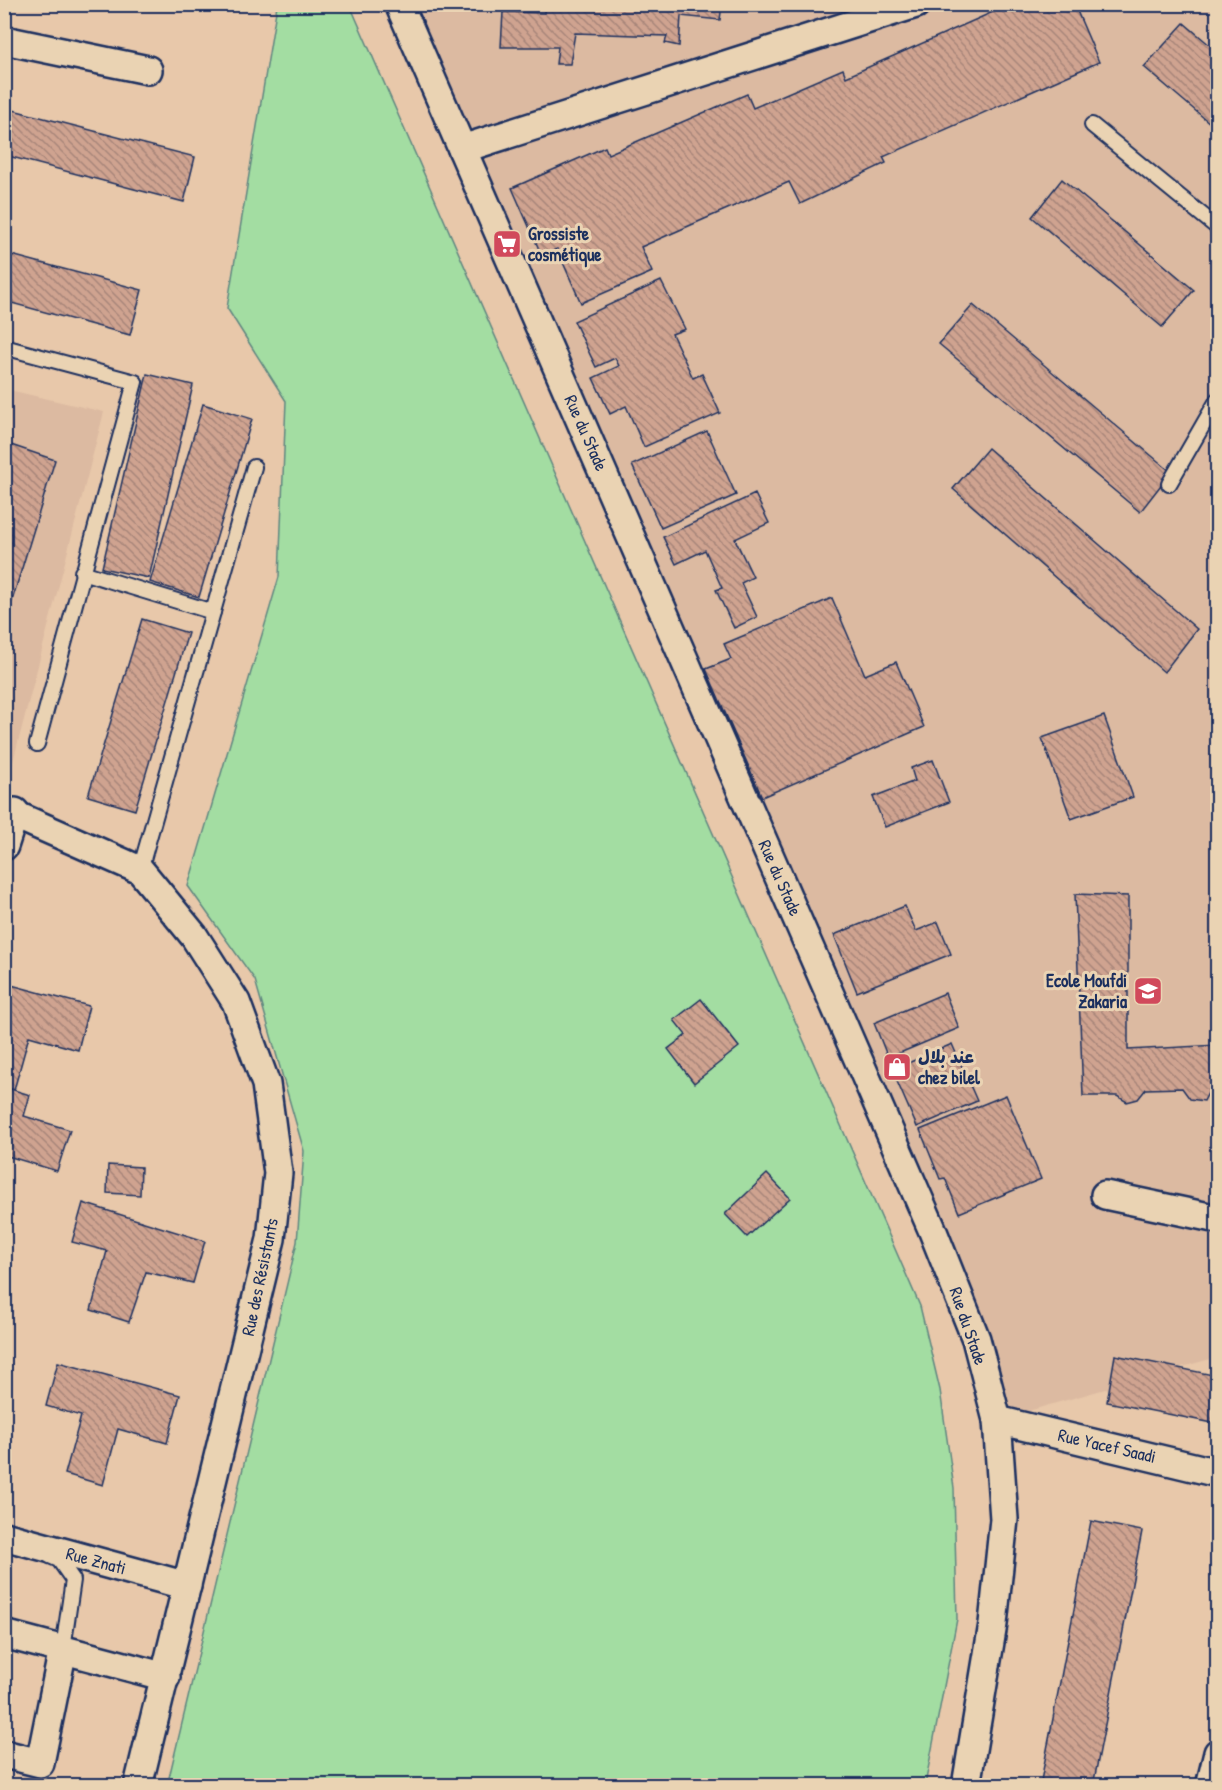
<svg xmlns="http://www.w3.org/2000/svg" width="1222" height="1790" viewBox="0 0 1222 1790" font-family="'Patrick Hand','Playpen Sans Arabic',sans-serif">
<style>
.built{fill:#dcbaa1}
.garden{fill:#a3dda2;stroke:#5f8680;stroke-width:1.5}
.building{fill:url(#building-back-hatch);stroke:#1b2f5e;stroke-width:1.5}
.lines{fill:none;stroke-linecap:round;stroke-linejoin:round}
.lane-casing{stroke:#1b2f5e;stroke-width:18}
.street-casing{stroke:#1b2f5e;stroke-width:32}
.lane{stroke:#ead3b3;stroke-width:14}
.street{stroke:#ead3b3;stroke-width:27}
.labels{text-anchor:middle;stroke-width:6;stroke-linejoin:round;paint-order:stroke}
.poi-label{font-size:18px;font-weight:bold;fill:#1b2f5e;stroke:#ead3b3;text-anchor:start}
.street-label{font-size:18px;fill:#1b2f5e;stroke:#ead3b3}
</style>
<defs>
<pattern id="building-back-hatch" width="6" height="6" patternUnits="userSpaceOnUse" patternTransform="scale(1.5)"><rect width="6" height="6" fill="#cfa390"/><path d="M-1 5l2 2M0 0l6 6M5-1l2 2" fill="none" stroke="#a78579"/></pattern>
</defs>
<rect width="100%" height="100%" fill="#e8c8aa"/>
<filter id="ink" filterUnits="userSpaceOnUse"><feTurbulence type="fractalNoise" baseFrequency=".0167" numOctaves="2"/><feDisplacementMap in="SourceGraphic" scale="12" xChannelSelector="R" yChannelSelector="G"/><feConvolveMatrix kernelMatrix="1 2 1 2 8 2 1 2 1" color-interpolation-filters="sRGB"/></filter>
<g filter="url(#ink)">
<g class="built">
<polygon points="395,5 1217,5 1217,1357 997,1420"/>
<polygon points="5,389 104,412 10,773 5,772"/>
</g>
<polygon class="garden" points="277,5 350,5 920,1306 940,1390 954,1488 957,1619 925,1785 167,1786 297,1242 304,1151 255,980 188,886 279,577 286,401 227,308"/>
<g class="building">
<polygon points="545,4 722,4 720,20 681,16 679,46 665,43 667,36 575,33 570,64 556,64 558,47 501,47 503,12 544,13"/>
<polygon points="1011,4 1074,4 1099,62 883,157 886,163 800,204 789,182 641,247 652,272 581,303 557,249 542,256 512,188 605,147 608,154 747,94 753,108 843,69 846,77"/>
<polygon points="1184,23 1218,52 1218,130 1144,67"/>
<polygon points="13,110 195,157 184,202 4,155"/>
<polygon points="1062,179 1194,290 1162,327 1032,217"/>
<polygon points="4,253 142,290 130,335 4,301"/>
<polygon points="661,281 685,329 672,334 693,378 702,374 720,413 644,447 626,406 610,414 593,378 619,366 615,358 596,367 574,321"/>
<polygon points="973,305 1171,472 1140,512 939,344"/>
<polygon points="147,374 193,385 149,578 102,568"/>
<polygon points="203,404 252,419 199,597 150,582"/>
<polygon points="707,431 736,495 661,528 632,465"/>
<polygon points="11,445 55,460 4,627 4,474"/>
<polygon points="988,448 1197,629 1164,672 953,489"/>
<polygon points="755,494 769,523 735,539 753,577 741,583 757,617 734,628 716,590 722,588 705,550 676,564 663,537"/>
<polygon points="832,598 865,675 896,662 924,727 762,797 706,669 731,659 724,644"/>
<polygon points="142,619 188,633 135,810 88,796"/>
<polygon points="1104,716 1133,797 1071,819 1042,738"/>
<polygon points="933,760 949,802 885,827 873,797 915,781 911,768"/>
<polygon points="1075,894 1128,896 1128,1050 1218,1045 1218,1088 1210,1089 1204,1101 1190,1099 1182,1088 1146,1089 1138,1099 1127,1102 1117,1096 1083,1096"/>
<polygon points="905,906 916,931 938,922 951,954 857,992 834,935"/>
<polygon points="4,983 89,1006 78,1050 29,1036 14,1090 4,1087"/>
<polygon points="945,993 959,1028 888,1058 874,1023"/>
<polygon points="701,999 739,1047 694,1083 668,1049 686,1035 674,1020"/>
<polygon points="952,1044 977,1101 917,1127 892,1070"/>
<polygon points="4,1087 30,1095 24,1116 70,1130 57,1171 4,1155"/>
<polygon points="1006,1095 1041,1179 959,1213 945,1178 940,1179 920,1130"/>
<polygon points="108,1165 141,1167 140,1195 107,1193"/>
<polygon points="767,1174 790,1198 747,1237 725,1214"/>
<polygon points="83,1203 205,1241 193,1283 146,1272 129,1322 91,1310 107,1251 72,1242"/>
<polygon points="1115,1355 1218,1376 1218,1424 1107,1402"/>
<polygon points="58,1362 180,1395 167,1443 118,1429 103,1485 65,1474 81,1416 46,1406"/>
<polygon points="1091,1521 1142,1531 1116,1668 1093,1786 1040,1786"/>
</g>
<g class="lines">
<g class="lane-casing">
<g id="lane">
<polyline points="1092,125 1218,228"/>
<polyline points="4,347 135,382 37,744"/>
<polyline points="1169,484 1218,399"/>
<polyline points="82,572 213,612"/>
<polyline points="140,870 254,467"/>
<polyline points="50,1556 59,1560 73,1580 63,1649"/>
</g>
</g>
<g class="street-casing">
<g id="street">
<polyline points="399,4 932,1229 976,1339 997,1420 1004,1519 993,1624 966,1786"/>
<polyline points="4,40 148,70"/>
<polyline points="462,149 916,4"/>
<polyline points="4,810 140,870 194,936 236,1002 266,1084 278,1173 271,1239 138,1786"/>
<polyline points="4,846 15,812"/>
<polyline points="1105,1195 1218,1219"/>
<polyline points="997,1420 1218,1473"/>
<polyline points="4,1536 187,1586"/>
<polyline points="4,1634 166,1677"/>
<polyline points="4,1754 40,1763 63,1649"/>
<polyline points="1210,1786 1218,1753"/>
</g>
</g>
<use href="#lane" class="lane"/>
<use href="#street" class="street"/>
</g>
</g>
<defs>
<g id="supermarket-square" transform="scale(1.5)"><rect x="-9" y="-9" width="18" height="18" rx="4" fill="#d1495b" stroke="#ead3b3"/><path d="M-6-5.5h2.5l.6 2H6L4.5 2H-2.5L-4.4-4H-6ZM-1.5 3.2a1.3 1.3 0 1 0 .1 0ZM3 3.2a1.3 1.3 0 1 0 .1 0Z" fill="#fff"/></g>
<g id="school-square" transform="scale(1.5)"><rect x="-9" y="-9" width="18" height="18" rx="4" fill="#d1495b" stroke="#ead3b3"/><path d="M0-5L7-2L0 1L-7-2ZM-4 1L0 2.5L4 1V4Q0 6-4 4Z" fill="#fff"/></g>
<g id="shop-square" transform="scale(1.5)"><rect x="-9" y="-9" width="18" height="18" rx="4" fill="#d1495b" stroke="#ead3b3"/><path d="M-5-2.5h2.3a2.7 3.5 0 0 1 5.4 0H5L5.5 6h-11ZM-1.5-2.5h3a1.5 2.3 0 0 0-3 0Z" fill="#fff"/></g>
</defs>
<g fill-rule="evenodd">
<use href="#supermarket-square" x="507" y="244"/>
<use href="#school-square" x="1148" y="991"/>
<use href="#shop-square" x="897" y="1067"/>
</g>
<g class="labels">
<g class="poi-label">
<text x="528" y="240">Grossiste<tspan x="528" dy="21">cosmétique</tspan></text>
<text x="1127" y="987" text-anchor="end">Ecole Moufdi<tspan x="1127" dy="21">Zakaria</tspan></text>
<text x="918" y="1063">عند بلال<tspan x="918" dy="21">chez bilel</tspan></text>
</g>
<g class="street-label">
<text transform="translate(586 433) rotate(66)" y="6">Rue du Stade</text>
<text transform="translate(780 878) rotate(66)" y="6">Rue du Stade</text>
<text transform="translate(260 1277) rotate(-78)" y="6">Rue des Résistants</text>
<text transform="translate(968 1326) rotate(71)" y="6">Rue du Stade</text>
<text transform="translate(1107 1446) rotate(13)" y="6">Rue Yacef Saadi</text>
<text transform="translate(96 1561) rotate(15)" y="6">Rue Znati</text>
</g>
</g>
<rect width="1222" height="1790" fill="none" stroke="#ead3b3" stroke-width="24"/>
<rect x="12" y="12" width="1198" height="1766" fill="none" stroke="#1b2f5e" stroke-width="2" filter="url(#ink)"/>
</svg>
